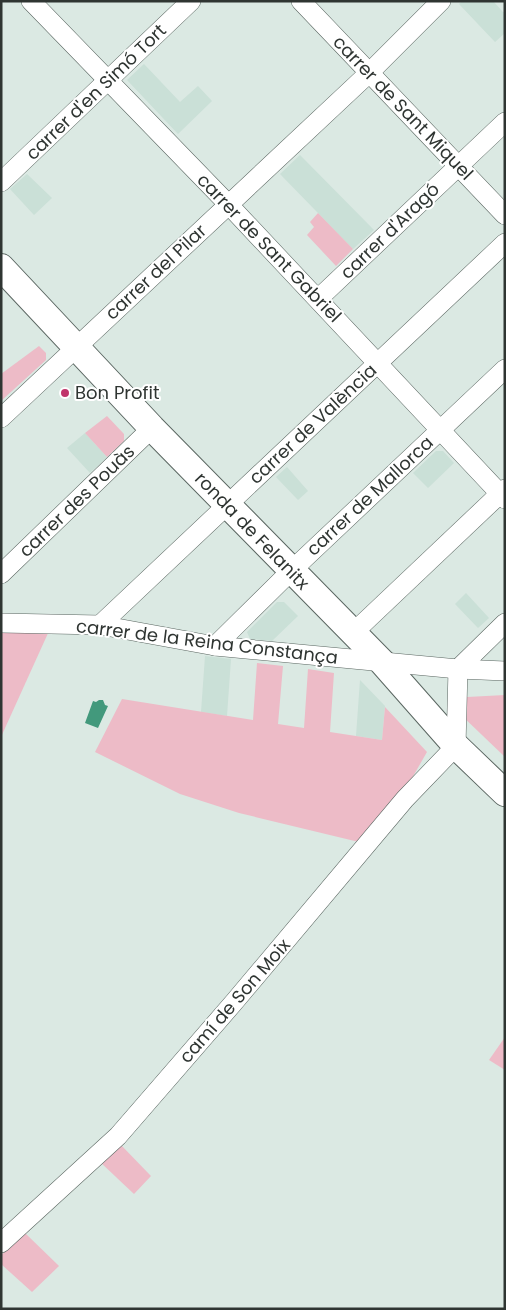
<svg xmlns="http://www.w3.org/2000/svg" width="506" height="1310" viewBox="0 0 506 1310" font-family="Poppins,sans-serif">
<style>
.built{fill:#cae0d7}
.green{fill:#edbbc7}
.water{fill:#42997c}
.lines{fill:none;stroke-linecap:round;stroke-linejoin:round}
.street-casing{stroke:#5a6661;stroke-width:20}
.secondary-casing{stroke:#5a6661;stroke-width:28}
.street{stroke:#fff;stroke-width:19}
.secondary{stroke:#fff;stroke-width:26}
.poi-dot{fill:#c0346a;stroke:#fff;stroke-width:2}
.labels{text-anchor:middle;stroke-width:4;stroke-linejoin:round;paint-order:stroke}
.street-label{font-size:18px;fill:#2f3532;stroke:#fff}
.poi-label{font-size:18px;fill:#2f3532;stroke:#fff;text-anchor:start}
</style>
<rect width="100%" height="100%" fill="#dbe9e3"/>
<g class="built">
<polygon points="462,1 493,1 503,12 505,12 505,33 495,42 459,4"/>
<polygon points="144,64 180,102 198,86 212,101 178,134 127,80"/>
<polygon points="300,155 374,230 353,249 280,174"/>
<polygon points="27,174 52,198 34,215 10,189"/>
<polygon points="85,433 107,457 90,473 67,448"/>
<polygon points="436,451 443,451 454,463 428,488 413,473"/>
<polygon points="287,467 308,491 298,500 276,477"/>
<polygon points="466,593 489,618 478,628 455,604"/>
<polygon points="277,602 284,602 298,616 272,641 250,639 247,632"/>
<polygon points="205,656 231,659 227,716 201,712"/>
<polygon points="360,680 385,706 382,740 356,736"/>
</g>
<g class="green">
<polygon points="318,213 353,249 336,266 307,235 314,227 310,222"/>
<polygon points="39,346 46,353 46,360 1,401 1,374"/>
<polygon points="107,416 124,434 124,441 107,457 85,433"/>
<polygon points="1,630 49,631 1,737"/>
<polygon points="257,663 283,666 278,724 304,728 308,669 334,673 330,732 382,740 385,707 427,752 400,799 363,843 239,813 180,794 95,752 122,699 253,720"/>
<polygon points="505,695 505,757 459,713 467,697"/>
<polygon points="505,1037 505,1070 489,1060"/>
<polygon points="119,1143 151,1176 134,1194 99,1161"/>
<polygon points="25,1233 59,1266 32,1292 1,1264 1,1255"/>
</g>
<polygon class="water" points="99,700 103,700 105,705 108,706 98,728 85,723 93,701 96,702"/>
<g class="lines">
<g class="street-casing">
<g id="street">
<polyline points="31,1 228,204 505,499"/>
<polyline points="301,1 505,215"/>
<polyline points="1,182 191,1"/>
<polyline points="318,299 505,122"/>
<polyline points="1,418 369,73 441,1"/>
<polyline points="1,574 152,428"/>
<polyline points="1,623 100,625 215,646 458,669 505,671"/>
<polyline points="100,625 505,243"/>
<polyline points="353,633 505,489"/>
<polyline points="215,646 291,571 505,369"/>
<polyline points="458,669 505,623"/>
<polyline points="1,1243 118,1136 235,1001 405,799 456,746 458,669"/>
</g>
</g>
<g class="secondary-casing">
<polyline id="secondary" points="1,267 152,428 382,662 456,746 505,793"/>
</g>
<use href="#street" class="street"/>
<use href="#secondary" class="secondary"/>
</g>
<circle class="poi-dot" cx="65" cy="393" r="5"/>
<g class="labels">
<g class="street-label">
<text transform="translate(96 92) rotate(-44)" y="6">carrer d'en Simó Tort</text>
<text transform="translate(403 108) rotate(46)" y="6">carrer de Sant Miquel</text>
<text transform="translate(390 231) rotate(-44)" y="6">carrer d'Aragó</text>
<text transform="translate(269 248) rotate(46)" y="6">carrer de Sant Gabriel</text>
<text transform="translate(156 272) rotate(-43)" y="6">carrer del Pilar</text>
<text transform="translate(313 424) rotate(-43)" y="6">carrer de València</text>
<text transform="translate(370 496) rotate(-43)" y="6">carrer de Mallorca</text>
<text transform="translate(77 501) rotate(-44)" y="6">carrer des Pouàs</text>
<text transform="translate(252 531) rotate(46)" y="6">ronda de Felanitx</text>
<text transform="translate(207 642) rotate(7)" y="6">carrer de la Reina Constança</text>
<text transform="translate(235 1001) rotate(-49)" y="6">camí de Son Moix</text>
</g>
<g class="poi-label">
<text x="75" y="399">Bon Profit</text>
</g>
</g>
<rect width="506" height="1310" fill="none" stroke="#2f3532" stroke-width="5"/>
</svg>
